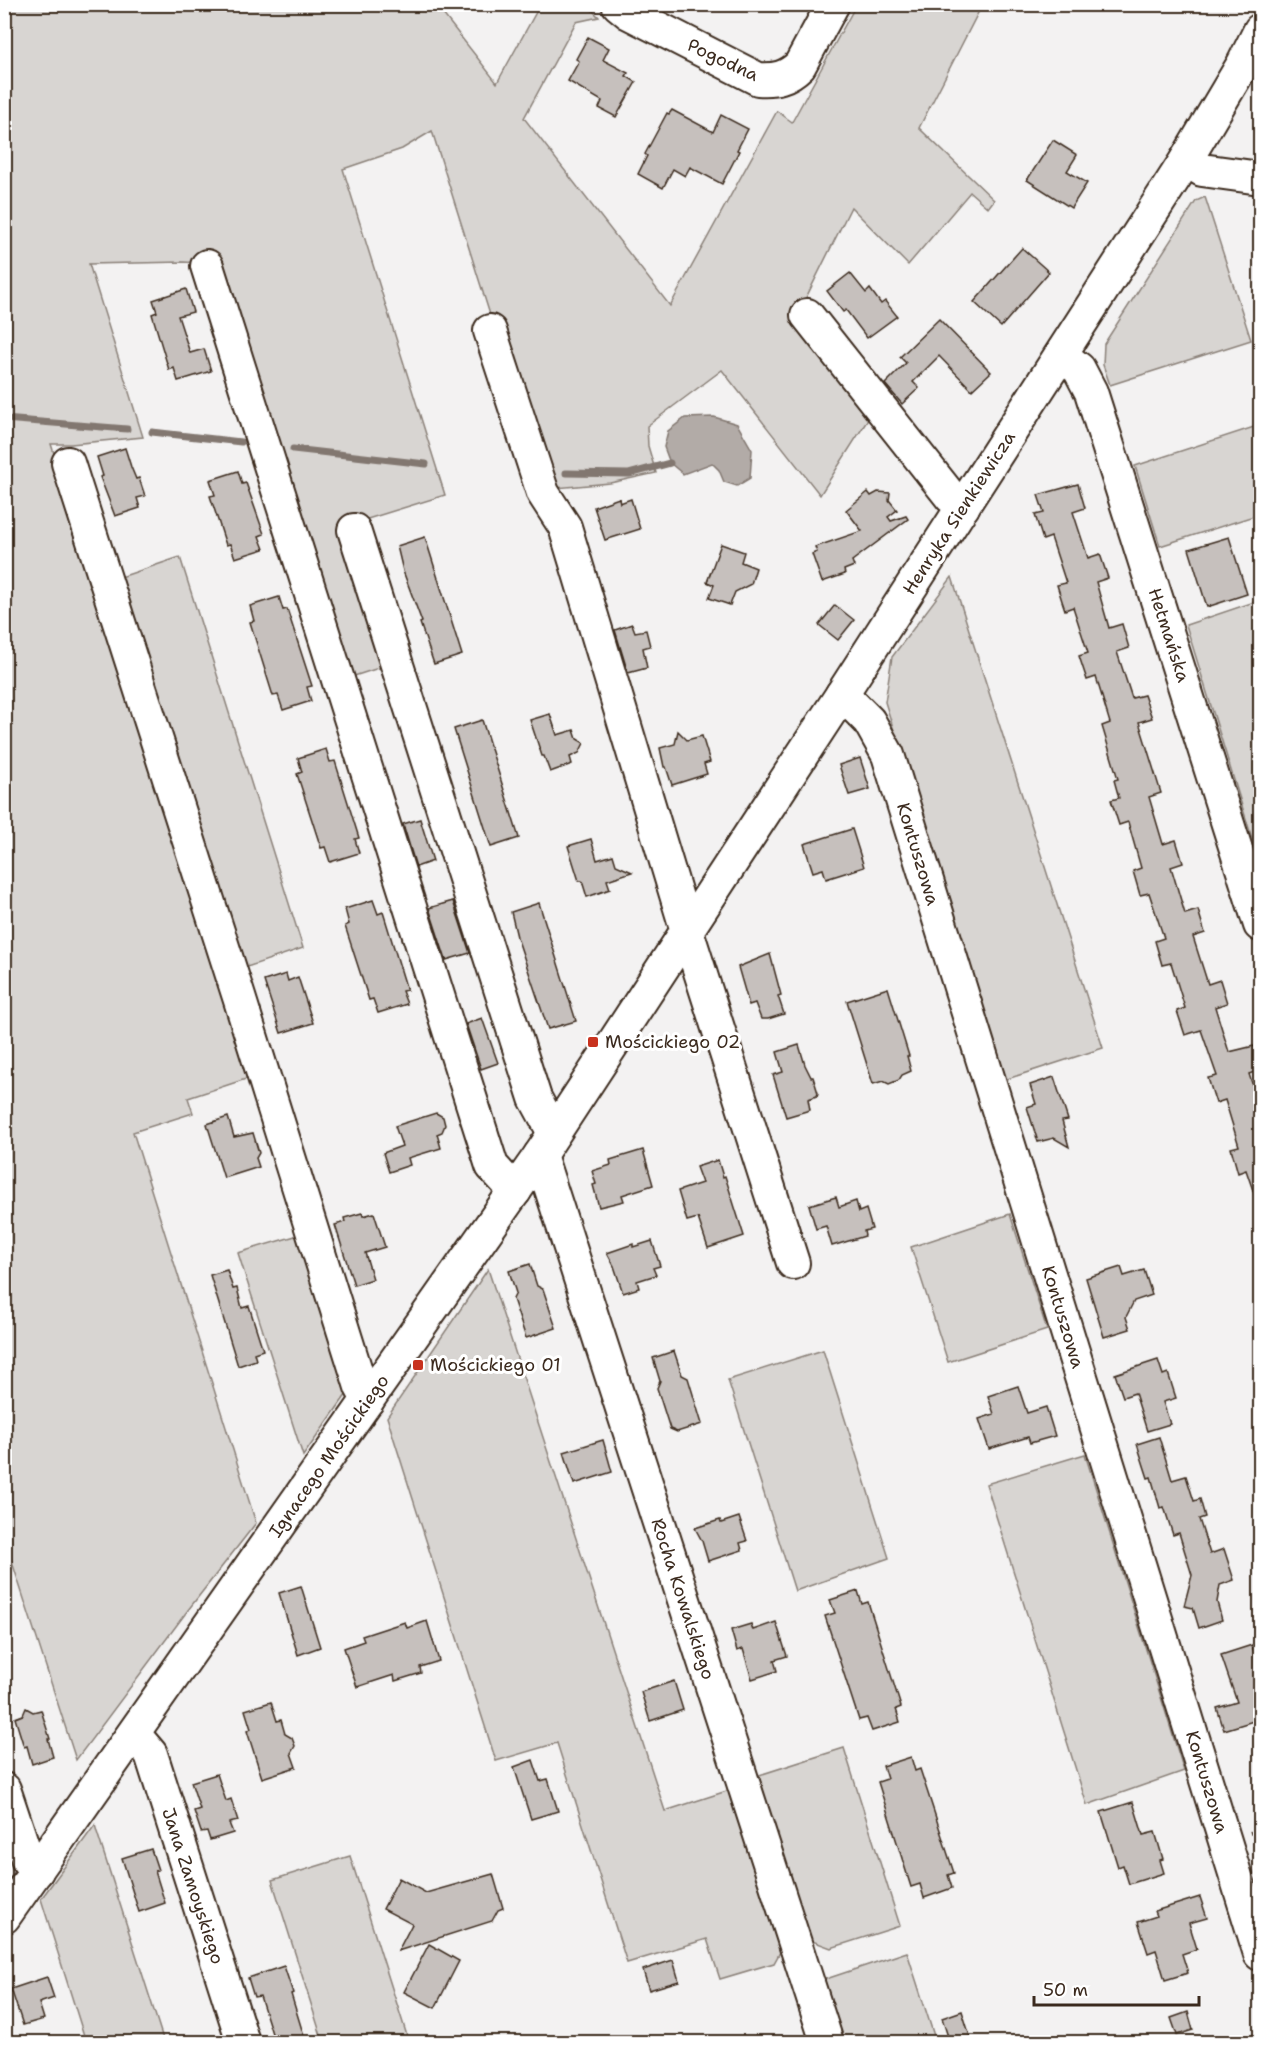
<svg xmlns="http://www.w3.org/2000/svg" width="1265" height="2047" viewBox="0 0 1265 2047" font-family="'Shantell Sans',sans-serif">
<style>
.green{fill:#d8d5d2;stroke:#8a8078;stroke-width:1.5}
.water{fill:#b2aba7;stroke:#827770;stroke-width:1.5}
.lines{fill:none;stroke-linecap:round;stroke-linejoin:round}
.stream{stroke:#827770;stroke-width:7}
.building{fill:#c6c0bd;stroke:#3b2a1e;stroke-width:1.5}
.minor-casing{stroke:#3b2a1e;stroke-width:36}
.path{stroke:#3b2a1e;stroke-width:4;stroke-dasharray:1.5 4.5;stroke-linecap:butt}
.minor{stroke:#fff;stroke-width:32}
.poi-dot{fill:#c8321e;stroke:#fff;stroke-width:2}
.labels{text-anchor:middle;stroke-width:6;stroke-linejoin:round;paint-order:stroke}
.street-label{font-size:18px;fill:#3b2a1e;stroke:#fff}
.poi-label{font-size:18px;fill:#3b2a1e;stroke:#fff;text-anchor:start}
</style>
<rect width="100%" height="100%" fill="#f3f2f2"/>
<filter id="ink" filterUnits="userSpaceOnUse"><feTurbulence type="fractalNoise" baseFrequency=".0167" numOctaves="2"/><feDisplacementMap in="SourceGraphic" scale="12" xChannelSelector="R" yChannelSelector="G"/><feConvolveMatrix kernelMatrix="1 2 1 2 8 2 1 2 1" color-interpolation-filters="sRGB"/></filter>
<g filter="url(#ink)">
<g class="green">
<polygon points="4,5 436,5 497,83 540,5 587,5 599,17 576,22 524,118 670,306 777,111 792,122 856,5 982,5 919,128 994,200 988,208 970,192 908,265 851,207 798,314 872,413 820,495 722,370 647,426 648,446 656,473 610,483 545,489 432,131 402,149 343,169 445,495 348,525 391,664 348,678 217,264 183,262 89,264 143,437 71,444 51,444 222,976 252,1077 188,1098 193,1113 133,1132 256,1523 188,1610 76,1760 4,1537"/>
<polygon points="1205,197 1251,340 1110,385 1103,365 1104,344 1196,201"/>
<polygon points="1260,425 1260,514 1160,546 1135,466"/>
<polygon points="180,557 303,948 241,969 115,579"/>
<polygon points="952,577 1103,1048 1004,1080 885,702 892,657"/>
<polygon points="1260,600 1260,864 1186,625"/>
<polygon points="1010,1214 1047,1330 948,1362 911,1247"/>
<polygon points="302,1234 351,1388 303,1456 238,1253"/>
<polygon points="488,1269 665,1811 736,1788 785,1943 774,1963 720,1979 707,1939 627,1963 557,1743 496,1761 387,1417"/>
<polygon points="823,1350 889,1558 795,1591 728,1380"/>
<polygon points="1085,1454 1184,1771 1087,1805 986,1484"/>
<polygon points="844,1748 900,1926 831,1948 804,1938 753,1777"/>
<polygon points="95,1825 97,1832 164,2042 86,2042 41,1899"/>
<polygon points="350,1856 409,2042 323,2042 272,1880"/>
<polygon points="907,1952 936,2042 836,2042 817,1982"/>
</g>
<polygon class="water" points="714,417 737,424 752,450 750,478 737,486 724,482 719,470 712,463 683,474 670,463 664,447 668,431 685,418"/>
<g class="lines">
<g class="stream">
<polyline points="4,419 127,429"/>
<polyline points="152,432 241,442"/>
<polyline points="293,449 426,464"/>
<polyline points="566,473 629,474 670,463"/>
</g>
</g>
<g class="building">
<polygon points="588,37 609,48 603,60 628,73 626,76 636,82 616,117 599,108 602,101 568,81 579,61 576,59"/>
<polygon points="672,110 713,132 721,115 748,129 737,150 739,151 722,184 690,167 685,176 673,169 663,188 638,174 647,156 645,154 667,113 669,114"/>
<polygon points="1053,140 1077,155 1067,171 1087,183 1071,208 1027,180"/>
<polygon points="1022,248 1049,272 1001,327 974,302"/>
<polygon points="850,273 866,293 870,289 881,304 885,301 897,316 867,338 846,310 843,312 827,291"/>
<polygon points="186,289 193,312 178,316 190,353 204,349 211,371 178,381 174,368 169,370 152,314 157,312 153,300"/>
<polygon points="939,319 991,372 972,390 939,356 913,382 919,388 902,404 885,384 906,363 900,357"/>
<polygon points="125,448 131,467 136,479 139,478 145,496 137,498 140,508 115,516 100,477 103,476 97,457"/>
<polygon points="238,471 242,484 246,483 264,534 259,536 264,549 235,558 230,544 226,545 214,508 210,496 215,495 210,480"/>
<polygon points="1078,484 1085,508 1073,512 1088,558 1100,554 1108,578 1096,582 1109,628 1122,624 1129,648 1117,652 1132,698 1144,695 1152,718 1139,722 1161,793 1149,797 1163,844 1176,840 1183,863 1171,867 1185,914 1198,910 1205,933 1193,937 1208,984 1220,980 1227,1003 1215,1007 1229,1052 1254,1046 1260,1066 1260,1070 1249,1074 1260,1108 1260,1202 1257,1202 1246,1170 1238,1173 1231,1148 1239,1146 1225,1100 1216,1103 1213,1094 1208,1078 1217,1076 1201,1030 1185,1035 1177,1011 1185,1008 1171,963 1162,965 1155,941 1164,938 1149,893 1140,895 1133,871 1141,868 1128,822 1119,825 1111,800 1119,798 1114,780 1118,779 1102,726 1110,723 1096,677 1087,680 1079,656 1088,653 1073,607 1065,610 1062,601 1057,585 1066,583 1051,537 1043,540 1035,515 1044,513 1038,495"/>
<polygon points="868,492 871,496 878,492 890,493 889,500 897,510 888,517 891,521 906,516 908,519 852,561 854,566 844,570 845,574 822,582 812,554 817,552 815,547 862,531 846,510"/>
<polygon points="619,498 620,503 631,499 640,529 605,540 594,507"/>
<polygon points="425,537 462,655 434,664 420,623 422,622 403,571 397,546"/>
<polygon points="1229,537 1247,594 1207,607 1189,549"/>
<polygon points="721,544 744,552 741,562 756,568 751,584 735,592 730,605 709,598 714,585 707,582"/>
<polygon points="279,597 283,610 287,609 312,686 307,687 311,701 283,710 278,695 273,696 250,622 254,621 250,606"/>
<polygon points="835,605 854,620 838,640 819,625"/>
<polygon points="632,624 635,632 646,630 650,646 643,648 647,668 628,673 615,630"/>
<polygon points="550,714 557,735 574,730 577,739 584,743 579,753 570,757 572,764 550,772 544,756 542,756 530,720"/>
<polygon points="482,720 519,838 491,847 454,729"/>
<polygon points="678,731 687,740 702,736 710,762 704,764 707,774 672,785 666,767 664,767 660,748 675,744"/>
<polygon points="326,749 330,762 335,761 359,838 355,839 359,853 330,862 325,847 321,848 297,774 302,772 298,758"/>
<polygon points="860,758 870,789 849,795 839,765"/>
<polygon points="420,819 433,861 416,867 403,824"/>
<polygon points="852,829 864,867 826,879 823,869 813,872 804,844"/>
<polygon points="591,839 597,860 613,855 616,865 632,872 607,880 610,889 587,897 582,881 579,881 568,846"/>
<polygon points="373,900 378,914 383,912 407,990 402,991 407,1004 378,1013 373,999 369,1000 345,926 349,924 345,909"/>
<polygon points="453,901 470,953 446,960 429,908"/>
<polygon points="539,903 576,1021 548,1029 517,937 511,912"/>
<polygon points="770,954 781,995 778,996 784,1014 768,1019 761,1019 755,1003 749,1005 738,967"/>
<polygon points="286,974 288,981 298,977 313,1023 281,1033 264,981"/>
<polygon points="888,988 909,1056 907,1056 911,1071 902,1075 899,1080 889,1084 883,1081 873,1084 847,1001"/>
<polygon points="482,1018 498,1063 481,1069 466,1024"/>
<polygon points="799,1045 805,1065 811,1077 813,1077 818,1093 817,1096 808,1099 810,1110 786,1117 773,1075 783,1072 777,1052"/>
<polygon points="1054,1077 1068,1120 1062,1121 1069,1147 1054,1138 1038,1142 1027,1107 1036,1104 1030,1085"/>
<polygon points="436,1113 443,1117 445,1125 442,1132 437,1134 441,1148 408,1158 410,1165 389,1172 383,1153 402,1146 395,1126"/>
<polygon points="228,1117 234,1137 253,1133 259,1153 256,1158 259,1167 224,1178 207,1124"/>
<polygon points="643,1150 653,1185 622,1195 624,1201 599,1207 593,1185 596,1184 592,1171 611,1165 610,1160"/>
<polygon points="718,1160 723,1177 725,1176 744,1236 708,1248 698,1218 687,1221 678,1191 702,1183 696,1167"/>
<polygon points="836,1197 839,1207 856,1201 859,1212 866,1209 872,1229 864,1231 865,1236 832,1246 826,1226 816,1229 809,1205"/>
<polygon points="362,1213 363,1216 374,1213 385,1247 365,1253 373,1279 354,1285 335,1225 345,1222 344,1218"/>
<polygon points="652,1241 660,1266 653,1268 656,1275 637,1281 639,1288 623,1293 614,1266 607,1253 633,1244 633,1247"/>
<polygon points="530,1264 537,1286 543,1289 556,1328 526,1338 513,1299 516,1293 509,1271"/>
<polygon points="1121,1267 1124,1276 1144,1270 1152,1295 1134,1301 1126,1317 1130,1329 1104,1337 1086,1278"/>
<polygon points="227,1270 233,1289 237,1288 242,1308 249,1306 263,1350 254,1353 256,1360 238,1366 210,1275"/>
<polygon points="674,1351 682,1375 688,1378 702,1424 677,1432 670,1429 657,1388 660,1381 653,1358"/>
<polygon points="1158,1360 1163,1375 1168,1373 1176,1398 1163,1402 1170,1424 1147,1431 1135,1393 1123,1397 1115,1374"/>
<polygon points="1018,1386 1027,1413 1046,1407 1055,1436 1030,1443 1028,1437 989,1449 979,1419 994,1414 988,1396"/>
<polygon points="1159,1437 1172,1480 1186,1476 1194,1501 1200,1499 1205,1517 1199,1519 1210,1554 1224,1549 1234,1580 1220,1585 1217,1602 1222,1620 1199,1628 1193,1608 1184,1606 1192,1575 1179,1533 1173,1535 1164,1507 1160,1508 1151,1477 1148,1478 1137,1444"/>
<polygon points="603,1440 612,1472 574,1484 564,1452"/>
<polygon points="739,1517 747,1541 740,1543 742,1550 708,1561 702,1541 695,1528 720,1520 721,1523"/>
<polygon points="301,1586 320,1647 298,1655 279,1593"/>
<polygon points="858,1591 862,1604 868,1602 901,1707 896,1709 900,1722 872,1731 867,1718 859,1720 825,1616 835,1613 830,1600"/>
<polygon points="427,1621 439,1661 420,1667 421,1673 395,1681 394,1675 357,1687 344,1648 364,1641 362,1636 405,1622 407,1628"/>
<polygon points="776,1622 787,1656 774,1660 777,1671 752,1679 743,1649 737,1651 731,1630 751,1624 753,1630"/>
<polygon points="1252,1645 1260,1674 1260,1719 1224,1730 1217,1708 1237,1702 1221,1655"/>
<polygon points="674,1681 683,1710 650,1721 641,1692"/>
<polygon points="271,1702 277,1721 281,1720 285,1734 292,1738 295,1746 291,1753 296,1767 262,1778 247,1731 251,1729 245,1710"/>
<polygon points="26,1708 33,1712 41,1710 50,1739 48,1739 53,1757 32,1764 27,1746 24,1747 15,1718 23,1715"/>
<polygon points="911,1757 915,1771 920,1769 954,1873 948,1875 952,1888 924,1898 920,1884 911,1887 878,1782 887,1779 883,1766"/>
<polygon points="533,1760 540,1781 548,1779 558,1811 531,1819 514,1767"/>
<polygon points="217,1774 226,1801 231,1799 238,1821 229,1823 233,1833 210,1840 207,1831 201,1832 194,1811 200,1809 191,1782"/>
<polygon points="1133,1802 1143,1835 1155,1832 1163,1859 1160,1860 1164,1873 1129,1884 1123,1865 1118,1867 1101,1812"/>
<polygon points="151,1849 158,1870 155,1871 165,1903 139,1912 122,1858"/>
<polygon points="493,1874 503,1908 498,1910 492,1921 398,1951 412,1924 383,1909 399,1878 426,1893"/>
<polygon points="1200,1897 1207,1918 1189,1923 1197,1949 1182,1954 1188,1973 1165,1980 1156,1950 1148,1953 1138,1922 1157,1916 1155,1911"/>
<polygon points="429,1944 459,1961 435,2008 404,1992"/>
<polygon points="673,1960 679,1981 649,1990 643,1970"/>
<polygon points="284,1966 293,1993 291,1994 306,2043 275,2043 260,1996 254,1997 248,1978"/>
<polygon points="47,1977 54,1998 39,2003 44,2019 23,2025 11,1989"/>
<polygon points="962,2011 972,2043 950,2043 942,2018"/>
<polygon points="1188,2012 1193,2030 1177,2035 1171,2018"/>
</g>
<g class="lines">
<g class="minor-casing">
<g id="minor">
<path d="M618 4 629 13 758 79C775 80 787 78 800 65L833 4"/>
<polyline points="1186,160 1202,170 1260,178"/>
<polyline points="207,266 492,1166 515,1191"/>
<polyline points="807,315 951,497 963,507"/>
<polyline points="490,331 543,493 565,527 687,931 793,1263"/>
<polyline points="1061,355 1079,369 1091,392 1260,925"/>
<polyline points="68,463 239,997 361,1387 368,1400"/>
<polyline points="354,530 535,1098 554,1133"/>
<polyline points="842,694 869,721 888,755 1260,1954"/>
<polyline points="540,1155 827,2042"/>
<polyline points="134,1734 151,1754 243,2042"/>
<polyline points="4,1789 28,1861 37,1871"/>
<polyline points="4,1917 540,1155 842,694 1186,160 1243,64 1260,30"/>
</g>
</g>
<polyline class="path" points="1250,1833 1260,1830"/>
<use href="#minor" class="minor"/>
</g>
</g>
<g class="poi-dot">
<rect x="587" y="1036" width="12" height="12" rx="3"/>
<rect x="412" y="1359" width="12" height="12" rx="3"/>
</g>
<g class="labels">
<g class="street-label">
<text transform="translate(723 60) rotate(25)" y="6">Pogodna</text>
<text transform="translate(959 513) rotate(-57)" y="6">Henryka Sienkiewicza</text>
<text transform="translate(1169 635) rotate(72)" y="6">Hetmańska</text>
<text transform="translate(918 854) rotate(73)" y="6">Kontuszowa</text>
<text transform="translate(1063 1317) rotate(73)" y="6">Kontuszowa</text>
<text transform="translate(329 1456) rotate(-55)" y="6">Ignacego Mościckiego</text>
<text transform="translate(683 1599) rotate(72)" y="6">Rocha Kowalskiego</text>
<text transform="translate(1207 1782) rotate(73)" y="6">Kontuszowa</text>
<text transform="translate(193 1886) rotate(72)" y="6">Jana Zamoyskiego</text>
</g>
<g class="poi-label">
<text x="605" y="1048">Mościckiego 02</text>
<text x="430" y="1371">Mościckiego 01</text>
</g>
</g>
<rect width="1265" height="2047" fill="none" stroke="#fff" stroke-width="24"/>
<rect x="12" y="12" width="1241" height="2023" fill="none" stroke="#3b2a1e" stroke-width="2" filter="url(#ink)"/>
<path d="M1034 1996v9h165v-9" fill="none" stroke="#3b2a1e" stroke-width="3"/>
<text x="1043" y="1996" font-size="18" fill="#3b2a1e" stroke="#ffffff" stroke-width="4.5" paint-order="stroke">50 m</text>
</svg>
